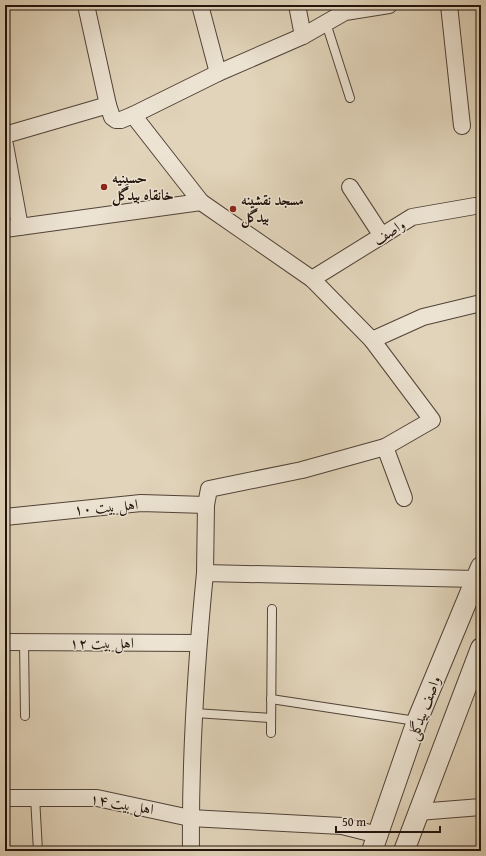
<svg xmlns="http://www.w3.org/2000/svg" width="486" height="856" viewBox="0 0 486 856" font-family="'Gentium Book Plus',Amiri,serif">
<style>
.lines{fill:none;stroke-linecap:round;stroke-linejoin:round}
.service-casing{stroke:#514338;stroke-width:10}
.minor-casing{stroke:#514338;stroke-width:18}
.tertiary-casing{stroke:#514338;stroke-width:22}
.service{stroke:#ece3d2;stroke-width:8}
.minor{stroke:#ece3d2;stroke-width:16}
.tertiary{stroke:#ece3d2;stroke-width:20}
.poi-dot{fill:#8f2418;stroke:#ece3d2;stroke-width:1.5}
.labels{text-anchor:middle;stroke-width:3;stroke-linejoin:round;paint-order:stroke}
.poi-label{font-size:15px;font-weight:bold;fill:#21130c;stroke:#ece3d2;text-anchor:start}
.street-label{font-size:15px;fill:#21130c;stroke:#ece3d2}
</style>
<rect width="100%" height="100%" fill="#e1d4ba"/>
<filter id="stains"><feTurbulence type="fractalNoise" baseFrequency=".005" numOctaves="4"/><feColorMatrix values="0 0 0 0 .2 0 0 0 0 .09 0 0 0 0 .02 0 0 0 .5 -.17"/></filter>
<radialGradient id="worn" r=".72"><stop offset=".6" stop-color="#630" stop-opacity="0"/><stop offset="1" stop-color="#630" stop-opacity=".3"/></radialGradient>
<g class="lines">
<g class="service-casing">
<g id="service">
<polyline points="326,23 350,98"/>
<polyline points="24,642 25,716"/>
<polyline points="271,699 416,721"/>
<polyline points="195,713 271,718"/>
<polyline points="271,733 272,609"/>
<polyline points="35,797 38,851"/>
</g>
</g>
<g class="minor-casing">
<g id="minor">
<polyline points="86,5 108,105 112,117 116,120 121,120 133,115 218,73 303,36 345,12 389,5"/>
<polyline points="200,5 218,73"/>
<polyline points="297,5 303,36"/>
<polyline points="449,5 462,126"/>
<polyline points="133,115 201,202 312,279 372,340 432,420 385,447 302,470 209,489 206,505 205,573"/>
<polyline points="5,135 108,105"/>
<polyline points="5,145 20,227"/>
<polyline points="350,187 382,236"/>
<polyline points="5,229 201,202"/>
<polyline points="312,279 412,217 475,206"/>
<polyline points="372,340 423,317 481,303"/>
<polyline points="385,447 404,498"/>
<polyline points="5,517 141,503 206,505"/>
<polyline points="5,642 198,643"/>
<polyline points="5,798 97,798 190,818 342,826 378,835"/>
<polyline points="418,812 481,807"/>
<path d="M191 851C190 758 196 665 205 573L476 579"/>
</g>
</g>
<g class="tertiary-casing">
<g id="tertiary">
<polyline points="372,851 417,721 481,567"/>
<polyline points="404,851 481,648"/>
</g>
</g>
<use href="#service" class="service"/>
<use href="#minor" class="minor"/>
<use href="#tertiary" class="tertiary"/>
</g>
<g class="poi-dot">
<circle cx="104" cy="187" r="4"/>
<circle cx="233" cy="209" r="4"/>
</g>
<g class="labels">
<g class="poi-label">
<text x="112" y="183">حسینیه<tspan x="112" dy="17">خانقاه بیدگل</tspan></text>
<text x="241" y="205">مسجد نقشینه<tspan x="241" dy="17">بیدگل</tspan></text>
</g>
<g class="street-label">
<text transform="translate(389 232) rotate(-32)" y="5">واصف</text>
<text transform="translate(106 507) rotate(-5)" y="5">اهل بیت ۱۰</text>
<text x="102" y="648">اهل بیت ۱۲</text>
<text transform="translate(424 708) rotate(-69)" y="5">واصف بیدگلی</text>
<text transform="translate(122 804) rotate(10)" y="5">اهل بیت ۱۴</text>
</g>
</g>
<rect width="486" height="856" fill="none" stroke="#e1d4ba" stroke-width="20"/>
<rect x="6" y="6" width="474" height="844" fill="none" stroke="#21130c" stroke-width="2"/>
<rect x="10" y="10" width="466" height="836" fill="none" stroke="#21130c"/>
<path d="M336 826v6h104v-6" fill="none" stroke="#21130c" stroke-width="2"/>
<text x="342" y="826" font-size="12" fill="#21130c" stroke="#ece3d2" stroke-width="3" paint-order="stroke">50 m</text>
<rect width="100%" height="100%" filter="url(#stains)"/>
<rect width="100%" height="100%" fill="url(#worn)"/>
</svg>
